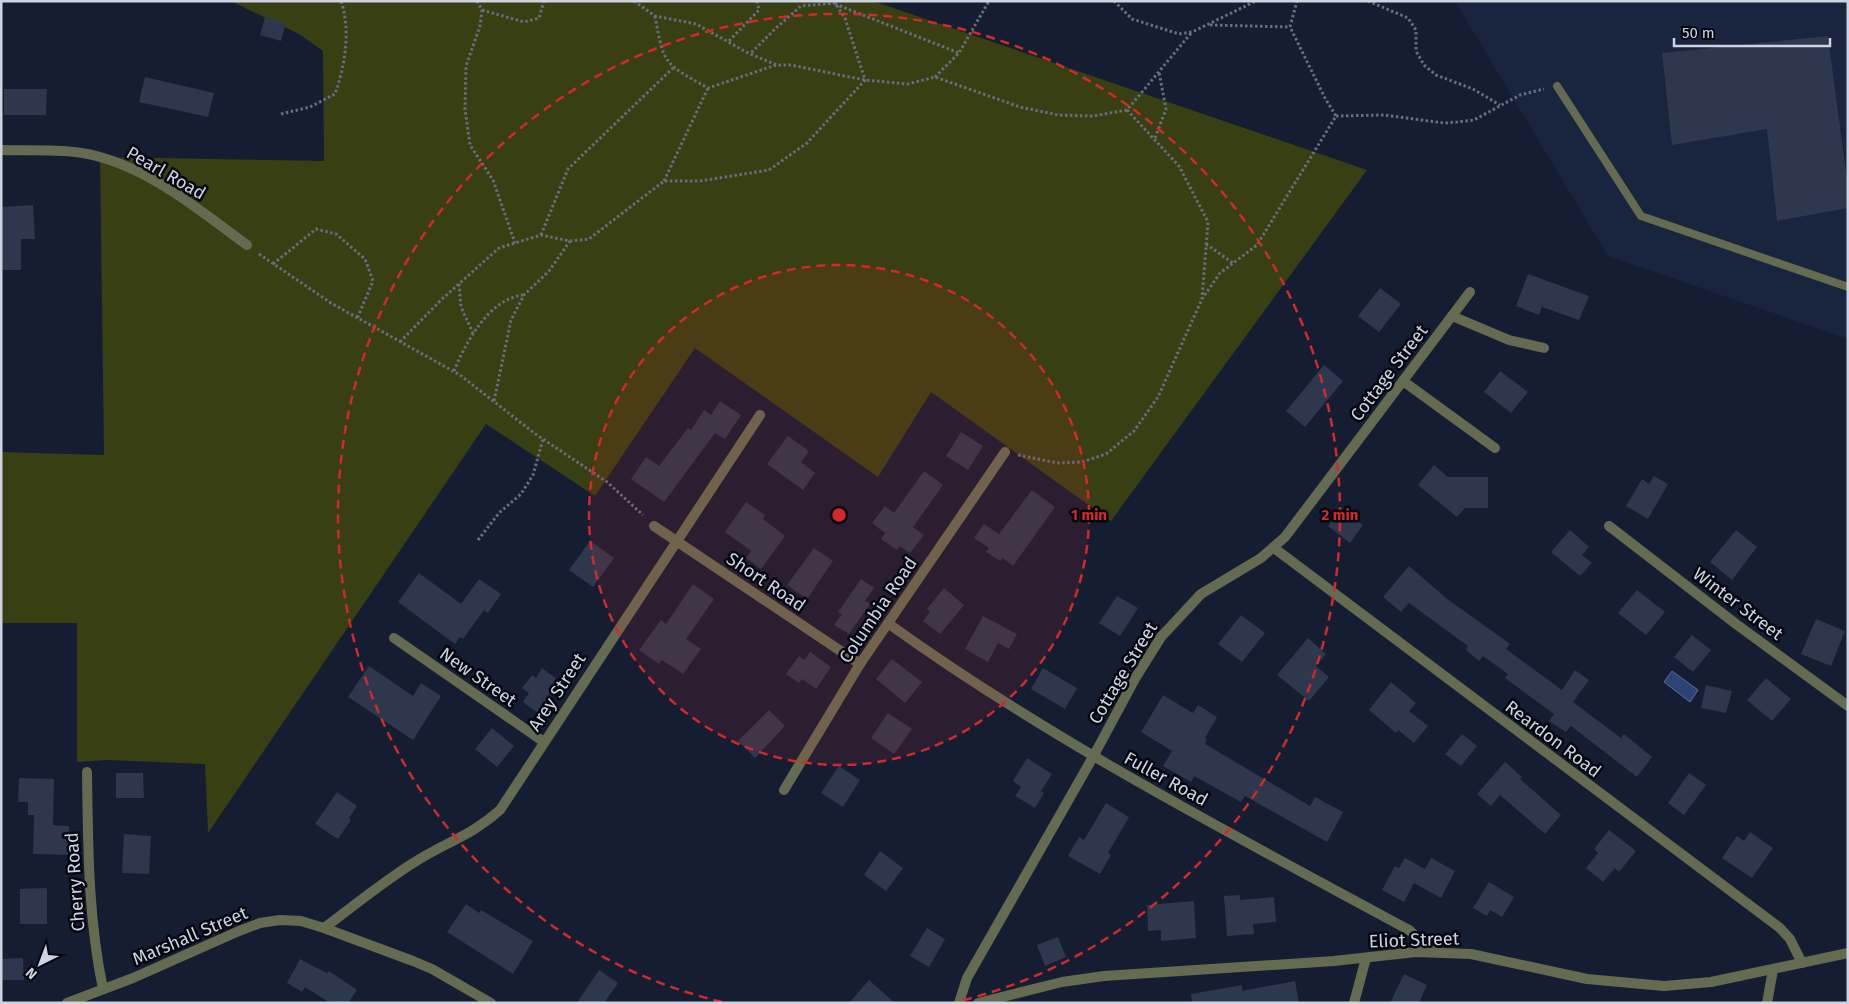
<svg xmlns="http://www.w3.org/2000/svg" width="1849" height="1004" viewBox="0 0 1849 1004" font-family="'Fira Sans',sans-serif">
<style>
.built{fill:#19243e}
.green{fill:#373f13}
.water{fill:#2d4277;stroke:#5d6e97}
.building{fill:#2d374d}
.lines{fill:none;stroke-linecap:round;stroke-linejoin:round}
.path{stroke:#666e7f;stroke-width:3;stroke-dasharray:2.5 2.5;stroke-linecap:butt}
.service{stroke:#646b50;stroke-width:8}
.minor{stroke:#646b50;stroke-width:10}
.tertiary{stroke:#646b50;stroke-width:10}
.ring{fill:none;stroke:#d62828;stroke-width:2.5;stroke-dasharray:9 6}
.labels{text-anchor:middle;stroke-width:5;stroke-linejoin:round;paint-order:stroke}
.street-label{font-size:18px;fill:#cdd3e1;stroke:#050710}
.centre{fill:#d62828;stroke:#050710;stroke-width:2.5}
.ring-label{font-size:15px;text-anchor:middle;font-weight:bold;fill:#d62828;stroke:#050710;stroke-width:5;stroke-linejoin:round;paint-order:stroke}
</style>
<rect width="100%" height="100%" fill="#141d31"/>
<polygon class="built" points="1455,1 1848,1 1848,339 1608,256"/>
<polygon class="green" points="231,1 873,1 1367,170 1111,521 931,392 878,477 695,348 595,496 486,424 208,833 205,764 108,760 77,762 77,623 1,623 1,452 104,455 100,157 324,161 323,51 299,34"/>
<polygon class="water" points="1672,671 1698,690 1690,702 1664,682"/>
<g class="building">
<polygon points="265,17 286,23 281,41 260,35"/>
<polygon points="1828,36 1848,188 1848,208 1777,221 1767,129 1672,145 1662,53"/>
<polygon points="145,77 214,93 208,117 139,102"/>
<polygon points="4,89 47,89 46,115 4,115"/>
<polygon points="33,205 35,239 21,239 21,270 1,270 1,207"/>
<polygon points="1528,274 1589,296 1579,320 1542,307 1539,315 1516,306"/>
<polygon points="1380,288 1401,304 1379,332 1358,316"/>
<polygon points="1324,365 1343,381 1305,427 1286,411"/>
<polygon points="1500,371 1528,392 1511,413 1484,392"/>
<polygon points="720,401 741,415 725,439 715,433 664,502 631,479 646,457 659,466 688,428 691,430 704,410 711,415"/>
<polygon points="961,432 983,446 968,470 946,456"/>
<polygon points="788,436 809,451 801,462 815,473 803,490 767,464"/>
<polygon points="1434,465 1448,477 1488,477 1488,508 1465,508 1457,517 1418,485"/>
<polygon points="924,471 943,485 913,527 924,535 910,553 900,546 897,550 881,539 885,533 872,523 885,506 894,513"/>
<polygon points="1654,476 1668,484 1648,519 1626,506 1642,479 1649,484"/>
<polygon points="1032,490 1055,507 1013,566 1003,558 1000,561 986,552 989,548 974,538 984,524 999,534"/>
<polygon points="746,502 765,515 763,519 785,536 761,569 746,558 751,551 725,532"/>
<polygon points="1341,508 1363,525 1350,543 1328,526"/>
<polygon points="1570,530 1589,547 1582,555 1592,563 1580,576 1551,552"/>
<polygon points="1736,530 1757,547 1732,580 1710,562"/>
<polygon points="590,541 614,558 593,587 569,570"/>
<polygon points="814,548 833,561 807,599 787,585"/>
<polygon points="1409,566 1446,598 1510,644 1506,649 1562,690 1575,670 1589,680 1573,702 1621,738 1624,734 1652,757 1637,777 1571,726 1566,732 1549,721 1554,714 1505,678 1508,674 1483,656 1479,661 1466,650 1468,646 1409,603 1401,612 1383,597"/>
<polygon points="419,573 461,604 479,579 501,594 488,613 484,610 463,639 460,637 455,644 398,602"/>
<polygon points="861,579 874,588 865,601 870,604 849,634 834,625 842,614 838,612"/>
<polygon points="693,584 714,599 686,639 701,649 683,674 662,660 659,664 639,650 661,620 666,624"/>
<polygon points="944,588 964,605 940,634 923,621 930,612 927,609"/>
<polygon points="1637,590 1665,612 1646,635 1618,613"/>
<polygon points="1117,596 1138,608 1120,636 1099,623"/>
<polygon points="1241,615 1265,633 1242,662 1218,644"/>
<polygon points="983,616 1017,634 1009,649 998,643 988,662 965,649"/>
<polygon points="1816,619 1845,631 1831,666 1801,654"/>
<polygon points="1692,635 1711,650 1693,672 1674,657"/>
<polygon points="1308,638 1326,654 1316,666 1329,677 1309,701 1277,675"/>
<polygon points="810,652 831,667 816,689 802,679 799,683 786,674 799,656 804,660"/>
<polygon points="892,659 922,682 905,703 876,679"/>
<polygon points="369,666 413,696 421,683 441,696 413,740 348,697"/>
<polygon points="542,668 562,683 539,714 523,702 529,693 522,688 532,675 536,678"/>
<polygon points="1043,668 1077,688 1065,709 1031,689"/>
<polygon points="1766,678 1791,699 1772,721 1747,700"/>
<polygon points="1391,682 1416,703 1409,711 1428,726 1414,743 1398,730 1396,733 1369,710"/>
<polygon points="1706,685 1732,691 1726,713 1701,708"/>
<polygon points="1163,695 1193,713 1198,705 1217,717 1205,738 1207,739 1205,744 1310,806 1315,797 1343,812 1327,842 1245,796 1241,802 1194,776 1191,782 1163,766 1172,751 1141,732"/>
<polygon points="769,710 785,726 755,758 738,741"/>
<polygon points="888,713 912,729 894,754 871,738"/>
<polygon points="492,728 514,746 497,767 475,749"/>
<polygon points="1462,734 1477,746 1461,766 1445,754"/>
<polygon points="1027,758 1052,774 1041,791 1044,793 1035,808 1015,796 1021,787 1013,781"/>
<polygon points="1505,762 1522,777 1520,779 1561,815 1545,834 1500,795 1491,806 1477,794"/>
<polygon points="839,766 860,780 843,807 821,793"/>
<polygon points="116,773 143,773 144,798 116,798"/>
<polygon points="1689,773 1706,785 1684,815 1668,803"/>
<polygon points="19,778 54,779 53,825 69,826 68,855 33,854 34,815 28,815 28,802 18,802"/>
<polygon points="337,792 357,806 349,818 351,820 338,839 315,824"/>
<polygon points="1106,803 1129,817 1108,853 1111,855 1100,874 1068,856 1079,837 1084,840"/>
<polygon points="1609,830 1636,851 1619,872 1615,868 1603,882 1586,868 1598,853 1594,849"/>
<polygon points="1750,832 1773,848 1752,878 1722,858 1737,836 1744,841"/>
<polygon points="124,834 151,836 149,874 122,873"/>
<polygon points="880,851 903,868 886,891 864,875"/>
<polygon points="1405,858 1425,869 1431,858 1455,871 1441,898 1414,883 1404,902 1382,890 1395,866 1399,868"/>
<polygon points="1489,882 1514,897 1502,917 1490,910 1487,916 1473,908"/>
<polygon points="47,888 47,924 20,924 20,889"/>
<polygon points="1240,895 1240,900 1274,897 1276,922 1253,924 1254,934 1227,936 1224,896"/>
<polygon points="1194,901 1196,938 1161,941 1161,930 1148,931 1147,905"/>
<polygon points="466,904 479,913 481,910 533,941 513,974 447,932"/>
<polygon points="927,928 945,939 929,967 910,956"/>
<polygon points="1058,937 1066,957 1045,966 1037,945"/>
<polygon points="23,958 24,980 1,980 1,959"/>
<polygon points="300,959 327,973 329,971 357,990 348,1003 330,1003 305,987 302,992 287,983"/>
<polygon points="599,970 618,983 604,1003 577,1003"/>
<polygon points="1404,974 1427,985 1419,1003 1390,1003"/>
<polygon points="869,980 895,1003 849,1003"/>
<polygon points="1295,981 1299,1003 1192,1003 1191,994 1242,985 1242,991"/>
</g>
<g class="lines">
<g class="path">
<polyline points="477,1 482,10 480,26 466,66 465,109 470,145 493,180 515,243"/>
<polyline points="634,1 655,16 696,24 750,54 777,65 791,65 865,80 908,84 935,77 1020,107 1058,115 1093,116 1127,110 1192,32"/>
<polyline points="1114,1 1132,19 1179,34 1192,32 1256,1"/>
<polyline points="1368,1 1408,18 1416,30 1416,51 1424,65 1436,75 1473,89 1500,105"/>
<polyline points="835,4 959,53"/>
<polyline points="482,10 524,22 539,18 544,1"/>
<path d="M655 16C664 66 664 63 708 88L776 65"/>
<polyline points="1210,25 1290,27"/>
<polyline points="729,41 759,10 757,1"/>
<polyline points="935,77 959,53 989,1"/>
<polyline points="1127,110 1179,166 1208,222 1202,299"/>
<path d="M281 114 310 107 335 94C345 66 351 30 341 1"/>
<polyline points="1336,116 1384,115 1444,123 1457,122 1474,120 1520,95 1544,89"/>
<polyline points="1155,138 1166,109 1159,72"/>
<polyline points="664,181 708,88"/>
<polyline points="541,235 568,169 673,68"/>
<polyline points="1206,244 1233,263"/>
<polyline points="259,254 331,303 460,375 534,433 607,482 643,515"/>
<polyline points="273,264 316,229 336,234 365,259 373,281 357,319"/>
<polyline points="459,284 461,307 473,333"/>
<polyline points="400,342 441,300 499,248 541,235 570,241 589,239 664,181 700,181 769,170 807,143 865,80 845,18 835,3 801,6 777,27 750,54"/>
<path d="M454 371C466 342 489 299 523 295"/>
<polyline points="494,401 511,320 524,295 549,271 570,241"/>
<polyline points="1018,455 1057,463 1082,462 1106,454 1134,431 1158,397 1202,299 1220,273 1257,245 1336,116 1325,98 1290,27 1297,1"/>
<polyline points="478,540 499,513 521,494 533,475 543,439"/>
</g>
<polyline class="service" points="1557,86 1641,216 1848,287"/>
<g class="minor">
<path d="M1 150C34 151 69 148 100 157 154 172 202 212 247 245"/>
<polyline points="1452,316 1509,340 1544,348"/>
<polyline points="1403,381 1495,448"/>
<polyline points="654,526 860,664"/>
<polyline points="1609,526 1736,624 1848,706"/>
<polyline points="1274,548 1780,928 1790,939 1802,963"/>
<path d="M889 624C1053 742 1232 834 1409 930L1433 952"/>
<polyline points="394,638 544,742"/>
<path d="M87 772C88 845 88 918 103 989"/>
<polyline points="784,790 860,664 1005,452"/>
<path d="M324 928C355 905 385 880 418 860 449 841 472 835 500 810L760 415"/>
<polyline points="959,1003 967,978 1093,757 1136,677 1161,637 1201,594 1261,558 1285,537 1470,292"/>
<polyline points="1354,1003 1366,958"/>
<polyline points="1767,1003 1773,970"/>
</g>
<g class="tertiary">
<polyline points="67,1003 133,978 239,931 260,923 280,920 301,921 324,928 413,961 432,969 491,1003"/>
<polyline points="978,1003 1062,982 1104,976 1334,961 1416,952 1471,954 1587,979 1664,986 1711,982 1848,953"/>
</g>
</g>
<circle cx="839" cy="515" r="250" fill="#d62828" fill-opacity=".12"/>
<g class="ring">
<circle cx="839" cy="515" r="250"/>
<path d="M722 1002A501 501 0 1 1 956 1002"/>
</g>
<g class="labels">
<g class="street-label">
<text transform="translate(166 173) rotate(30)" y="6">Pearl Road</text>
<text transform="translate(1389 373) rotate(-53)" y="6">Cottage Street</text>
<text transform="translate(766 582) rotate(34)" y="6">Short Road</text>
<text transform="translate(1738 604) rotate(37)" y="6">Winter Street</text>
<text transform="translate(878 610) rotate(-56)" y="6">Columbia Road</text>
<text transform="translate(1123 673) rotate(-59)" y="6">Cottage Street</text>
<text transform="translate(478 677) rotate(35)" y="6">New Street</text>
<text transform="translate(557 692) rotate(-57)" y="6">Arey Street</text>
<text transform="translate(1553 739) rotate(37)" y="6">Reardon Road</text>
<text transform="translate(1166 779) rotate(29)" y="6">Fuller Road</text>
<text transform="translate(75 882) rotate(-94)" y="6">Cherry Road</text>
<text transform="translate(190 936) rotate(-23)" y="6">Marshall Street</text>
<text transform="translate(1414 940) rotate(-2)" y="6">Eliot Street</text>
</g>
</g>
<circle cx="839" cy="515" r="8" class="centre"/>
<g class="ring-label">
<text x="1089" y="520">1 min</text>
<text x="1340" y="520">2 min</text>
</g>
<rect width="1849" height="1004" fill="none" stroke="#cdd3e1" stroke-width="5"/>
<g transform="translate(40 964) rotate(222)" stroke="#050710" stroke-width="4" paint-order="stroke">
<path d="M0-4L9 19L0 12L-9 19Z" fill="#cdd3e1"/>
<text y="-8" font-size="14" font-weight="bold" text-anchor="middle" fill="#cdd3e1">N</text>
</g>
<path d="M1674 38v8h156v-8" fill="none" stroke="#cdd3e1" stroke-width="2.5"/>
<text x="1682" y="38" font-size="15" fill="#cdd3e1" stroke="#050710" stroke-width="4" paint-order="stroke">50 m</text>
</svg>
